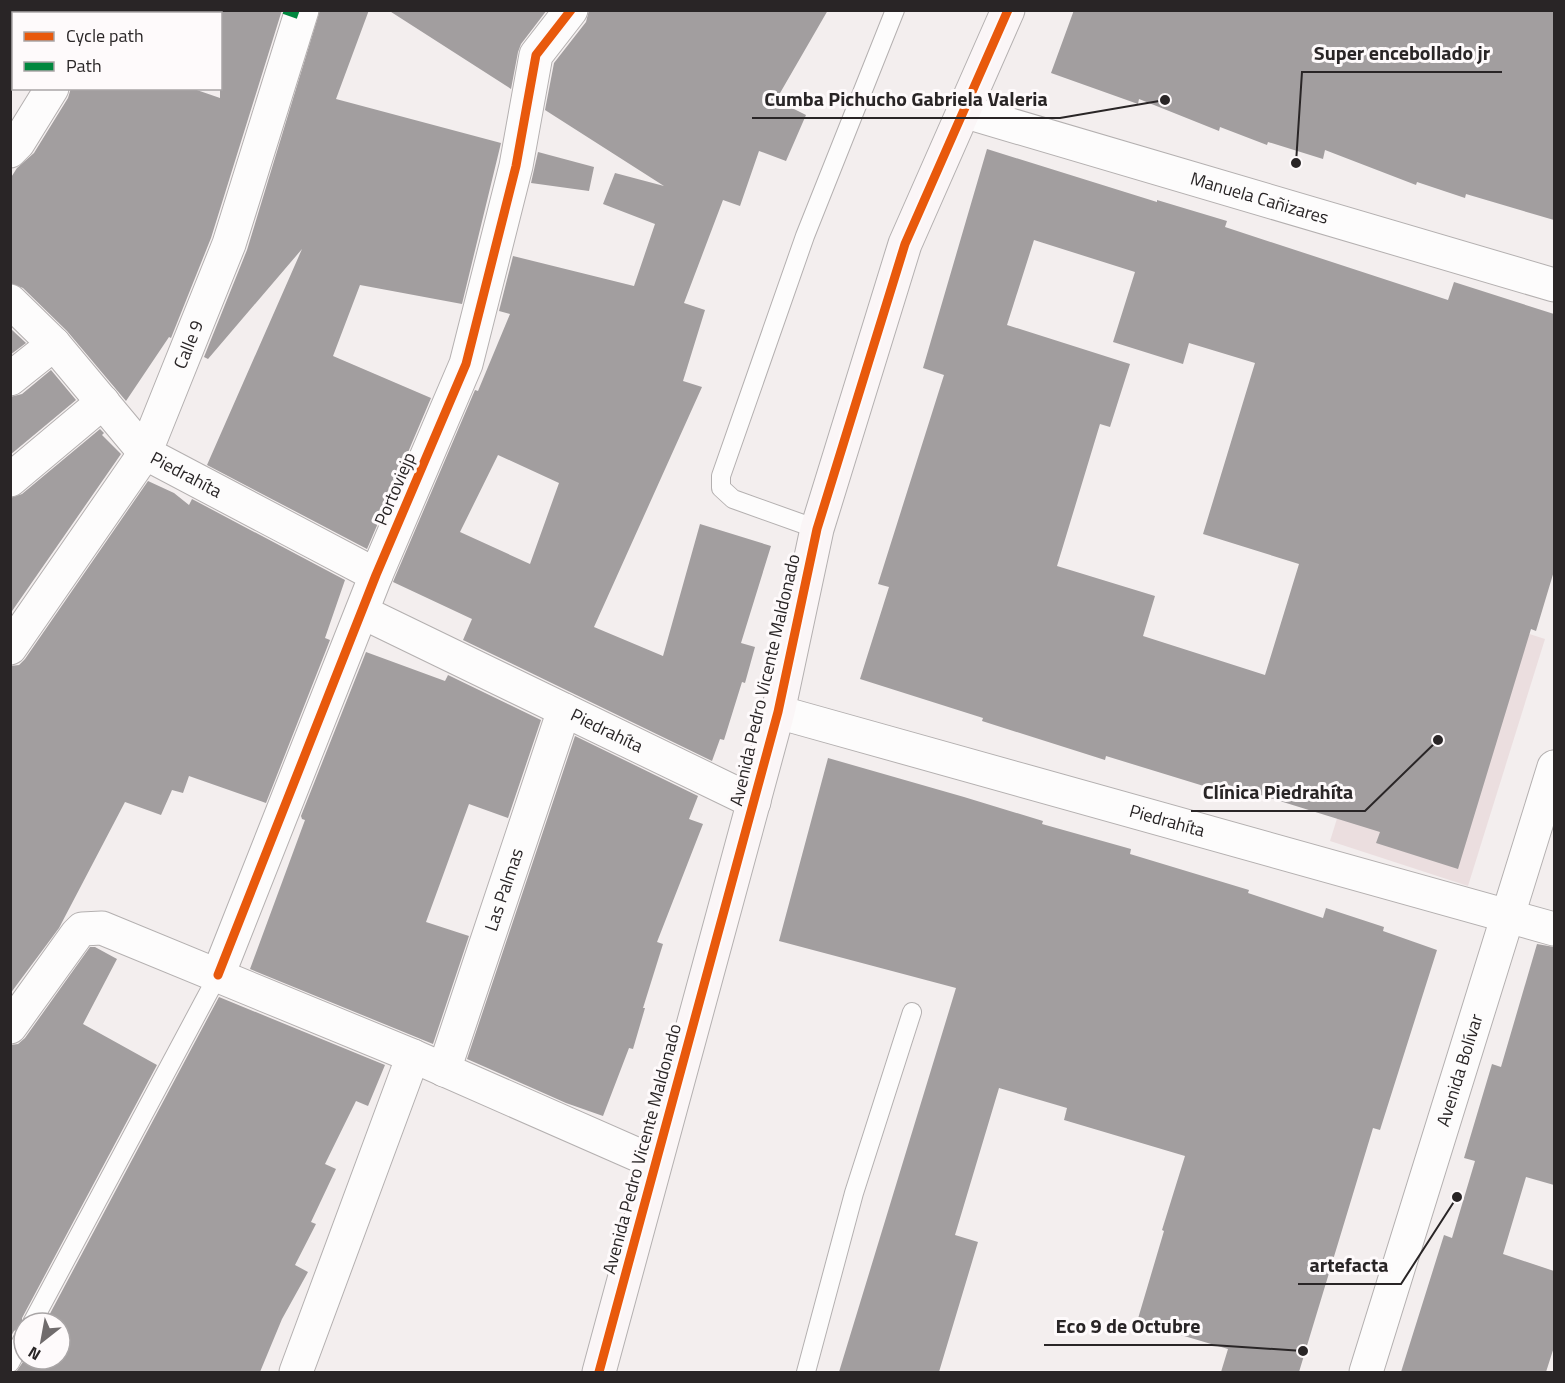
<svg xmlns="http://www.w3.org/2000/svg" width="1565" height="1383" viewBox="0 0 1565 1383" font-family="'Titillium Web',sans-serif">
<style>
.built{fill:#ebdedf}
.building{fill:#a29e9f;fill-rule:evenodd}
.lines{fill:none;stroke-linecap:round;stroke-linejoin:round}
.service-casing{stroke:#b4b0b0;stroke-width:20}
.minor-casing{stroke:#b4b0b0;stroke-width:35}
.secondary-casing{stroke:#b4b0b0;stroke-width:35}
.service{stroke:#fdfcfc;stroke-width:18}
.minor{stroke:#fdfcfc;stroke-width:33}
.secondary{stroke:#fbf6f7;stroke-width:33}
.quiet{stroke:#00873e;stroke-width:8;stroke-dasharray:15 8;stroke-linecap:butt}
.cycleway-casing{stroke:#fefafb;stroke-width:13}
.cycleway{stroke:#e8590c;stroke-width:9}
.labels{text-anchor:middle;stroke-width:6;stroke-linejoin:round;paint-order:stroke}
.street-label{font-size:18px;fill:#292526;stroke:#fefafb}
.leader{fill:none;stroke:#292526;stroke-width:2}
.callout-dot{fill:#292526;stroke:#fefafb;stroke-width:2}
.callout-label{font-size:20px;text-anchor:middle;font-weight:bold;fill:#292526;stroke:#fefafb;stroke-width:6;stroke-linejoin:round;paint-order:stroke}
</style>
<rect width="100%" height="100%" fill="#f3eeee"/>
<polygon class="built" points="1407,595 1545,639 1468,886 1330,841"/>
<g class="building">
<polygon points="220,10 282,10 211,238 171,338 169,337 126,401 67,331 23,288 10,283 10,179 17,168 34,153 68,98 71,88 191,88 220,98"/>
<polygon points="320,10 369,10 336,99 501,143 462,304 360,285 333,356 431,398 367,549 207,465 302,249 208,359 204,357 247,250"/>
<polygon points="388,10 547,10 521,44 518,52 511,89"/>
<path d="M589 10H828L776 100 806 115 786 161 759 151 740 206 723 200 684 303 705 310 683 381 702 387 594 627 663 656 700 524 771 546 741 643 755 647 745 683 742 682 724 740 720 739 712 761 463 640 472 619 393 582 475 390 478 391 510 314 499 311 513 256 634 286 655 224 603 204 615 173 664 186 545 110 554 63 586 22ZM498 455 559 483 530 564 460 532Z"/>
<polygon points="1074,10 1554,10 1554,220 1466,194 1465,198 1417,182 1416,185 1325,150 1323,159 1268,142 1267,145 1220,127 1219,131 1139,99 1138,104 1051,73"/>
<path d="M987 149 1157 202V200L1227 221 1225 227 1448 300 1454 282 1554 314V571L1536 631 1531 629 1458 869 1376 843 1380 832 1222 783 1220 791 1106 756 1105 760 982 721 983 718 860 679 889 587 878 584 944 375 923 368ZM1034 240 1135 272 1113 342 1183 364 1189 343 1255 363 1203 534 1299 564 1265 675 1143 636 1155 596 1057 566 1100 424 1110 427 1130 364 1007 325Z"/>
<polygon points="538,152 594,167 589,191 531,183"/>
<polygon points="10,328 26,343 10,355"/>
<polygon points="51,370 76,400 10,455 10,397 22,394"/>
<polygon points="100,429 104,433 102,435 121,454 10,614 10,498 22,494"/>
<polygon points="148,481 174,493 189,505 192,499 345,580 325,638 330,640 266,803 189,776 183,793 172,790 161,815 125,802 59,928 10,994 10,666 19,665 25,659"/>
<polygon points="366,652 445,681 448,675 541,720 508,818 469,804 426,922 469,936 433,1044 250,969 305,820 302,819 301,816"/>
<polygon points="575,736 698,796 689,819 703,824 657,942 663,944 643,1008 645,1008 633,1049 629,1048 603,1116 566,1103 467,1059"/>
<polygon points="828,758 964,797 1043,821 1042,824 1131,849 1130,854 1249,890 1248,893 1323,918 1326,908 1384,927 1383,931 1437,950 1380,1130 1373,1128 1299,1372 1221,1372 1228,1349 1137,1322 1164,1231 1162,1230 1185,1156 1064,1120 1067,1108 999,1088 955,1235 978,1242 939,1372 839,1372 956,988 779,941"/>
<polygon points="1537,944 1554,947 1554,1185 1526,1177 1503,1254 1554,1271 1554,1347 1546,1372 1401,1372 1444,1235 1452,1238 1475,1161 1464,1158 1492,1064 1501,1067"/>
<polygon points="90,947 95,947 117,959 83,1024 157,1065 22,1318 22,1326 14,1331 10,1338 10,1045 18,1044 25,1038"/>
<polygon points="219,997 385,1065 368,1106 356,1101 325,1164 336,1169 311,1222 316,1224 295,1265 308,1272 282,1319 260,1372 16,1372 25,1359 60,1359 60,1323 45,1323"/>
</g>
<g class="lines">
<g class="service-casing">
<g id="service">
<polyline points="817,529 733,499 721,488 721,476 805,236 895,10"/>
<polyline points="32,1323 218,975"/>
<polyline points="10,1363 24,1337"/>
<polyline points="806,1372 854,1193 912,1012"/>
</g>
</g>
<g class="minor-casing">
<g id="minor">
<polyline points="99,14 100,13"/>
<path id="s1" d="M963 111 1554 285"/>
<polyline points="10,151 18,143 52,88"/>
<path id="s2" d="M10 301 54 344 145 453 376 575"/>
<polyline points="10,379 54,344"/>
<polyline points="10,480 103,402"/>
<path id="s3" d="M362 612 754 802"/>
<path id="s4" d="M10 648 145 453 229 244 302 10"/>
<path id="s5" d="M778 712 1554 929"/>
<polyline points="218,975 376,575 466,364 516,166 536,55 571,10"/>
<polyline points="10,1027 77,934 82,929 102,928 413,1056 654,1162"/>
<path id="s6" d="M444 1070 564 710"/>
<polyline points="296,1372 413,1056"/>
<path id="s7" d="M1366 1372 1554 767"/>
</g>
</g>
<g class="secondary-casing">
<polyline id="secondary" points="599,1372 778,712 817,529 905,244 1008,10"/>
</g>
<use href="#service" class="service"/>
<use href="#minor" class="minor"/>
<use href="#secondary" class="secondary"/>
<polyline class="quiet" points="284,10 301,16"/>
<g class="cycleway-casing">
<g id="cycleway">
<polyline points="218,975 376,575 466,364 516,166 536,55 571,10"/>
<polyline points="599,1372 778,712 817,529 905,244 1008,10"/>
</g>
</g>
<use href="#cycleway" class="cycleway"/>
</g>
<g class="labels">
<g class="street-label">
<text dy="6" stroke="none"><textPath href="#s1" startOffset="309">Manuela Cañizares</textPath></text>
<text dy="6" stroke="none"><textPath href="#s4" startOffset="354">Calle 9</textPath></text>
<text dy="6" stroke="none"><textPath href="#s2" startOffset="250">Piedrahíta</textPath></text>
<text transform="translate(395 489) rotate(-67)" y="6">Portoviejp</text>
<text transform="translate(765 680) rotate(-77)" y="6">Avenida Pedro Vicente Maldonado</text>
<text dy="6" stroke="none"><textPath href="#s3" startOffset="272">Piedrahíta</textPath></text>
<text dy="6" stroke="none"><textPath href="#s5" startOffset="404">Piedrahíta</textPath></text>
<text dy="6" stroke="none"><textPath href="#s6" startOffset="190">Las Palmas</textPath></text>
<text dy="6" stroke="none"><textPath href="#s7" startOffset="316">Avenida Bolívar</textPath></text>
<text transform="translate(642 1149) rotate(-75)" y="6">Avenida Pedro Vicente Maldonado</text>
</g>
</g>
<path class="leader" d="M1296 163L1302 72H1502M1165 100L1060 118H752M1438 740L1365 811H1191M1457 1197L1401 1284H1298M1303 1351L1212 1345H1044"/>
<g class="callout-dot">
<circle cx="1296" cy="163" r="6"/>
<circle cx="1165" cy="100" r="6"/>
<circle cx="1438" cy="740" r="6"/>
<circle cx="1457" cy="1197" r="6"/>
<circle cx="1303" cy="1351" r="6"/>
</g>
<g class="callout-label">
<text x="1402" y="60">Super encebollado jr</text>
<text x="906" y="106">Cumba Pichucho Gabriela Valeria</text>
<text x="1278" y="799">Clínica Piedrahíta</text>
<text x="1349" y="1272">artefacta</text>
<text x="1128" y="1333">Eco 9 de Octubre</text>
</g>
<rect width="1565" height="1383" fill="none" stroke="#292526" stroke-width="24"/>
<rect x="12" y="12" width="210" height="78" fill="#fefafb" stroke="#a9a5a6" stroke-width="1.5"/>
<rect x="24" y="32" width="30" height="9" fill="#e8590c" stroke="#a9a5a6" stroke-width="1.5"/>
<text x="66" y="42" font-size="18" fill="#292526">Cycle path</text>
<rect x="24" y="62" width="30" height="9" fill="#00873e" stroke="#a9a5a6" stroke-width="1.5"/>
<text x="66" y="72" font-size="18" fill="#292526">Path</text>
<g transform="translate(42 1341) rotate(211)"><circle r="28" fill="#fefafb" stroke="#a9a5a6" stroke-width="1.5"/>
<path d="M0-4.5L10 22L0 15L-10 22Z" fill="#706b6c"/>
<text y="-9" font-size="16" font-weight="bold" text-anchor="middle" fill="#292526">N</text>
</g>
</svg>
